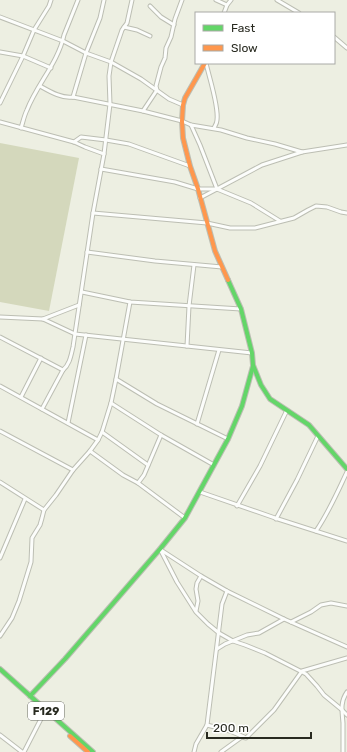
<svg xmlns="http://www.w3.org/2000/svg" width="347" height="752" viewBox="0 0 347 752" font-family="Rubik,sans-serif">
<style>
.pitch{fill:#d4d8bc}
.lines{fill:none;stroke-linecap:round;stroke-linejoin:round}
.street-casing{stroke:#bcbeb3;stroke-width:5}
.fast-casing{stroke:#bcbeb3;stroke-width:6}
.slow-casing{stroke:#bcbeb3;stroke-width:6}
.street{stroke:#fcfdfb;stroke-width:3}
.fast{stroke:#63d668;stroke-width:4}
.slow{stroke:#ff974d;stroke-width:4}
.labels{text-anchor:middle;stroke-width:3.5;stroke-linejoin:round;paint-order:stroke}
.shield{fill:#fff;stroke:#686a63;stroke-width:1}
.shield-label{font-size:11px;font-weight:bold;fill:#282a20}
</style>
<rect width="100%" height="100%" fill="#edefe2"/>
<polygon class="pitch" points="0,143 79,158 49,311 0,302"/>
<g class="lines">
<g class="street-casing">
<g id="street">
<polyline points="216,0 227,5"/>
<polyline points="277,0 299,13"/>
<polyline points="150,6 161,17 174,25"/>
<polyline points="224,13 227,5 231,0"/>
<polyline points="0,17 63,41 86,53 111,62 141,79 169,99 183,105"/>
<polyline points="124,27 137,30 150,36"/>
<polyline points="334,37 347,48"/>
<polyline points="0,52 23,56 51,68"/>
<path d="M206 63C209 77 219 106 217 120 217 123 215 126 214 128"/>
<path d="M40 86C49 91 62 99 73 97L143 111 182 121 191 125 221 130 247 138 275 144 302 152"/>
<polyline points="73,97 86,53 100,18 104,0"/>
<polyline points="0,103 23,56 34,30 49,6 51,0"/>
<polyline points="143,111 157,90 156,86 161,67 165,58 166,48 171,37 175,19 182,0"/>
<path d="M0 122 74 142 85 147 104 154 93 213 73 347C71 355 70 364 63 370L42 409"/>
<polyline points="191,125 200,145 217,189"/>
<path d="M21 128C23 122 24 116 27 110 37 84 58 63 64 35L78 0"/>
<polyline points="74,142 81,137 106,140 129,144 165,157 190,166"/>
<polyline points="104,154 110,104 109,76 111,62 122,30 127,23 132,0"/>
<polyline points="101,169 175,182 198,189 217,189 251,203 280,221"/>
<polyline points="200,198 262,165 302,152 347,145"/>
<polyline points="93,213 207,223 230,228 255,228 294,218 308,210 316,206 327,207 341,212 347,213"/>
<polyline points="87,252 155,261 222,267"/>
<polyline points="82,292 130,302 241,309"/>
<polyline points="0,317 43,319 75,334 252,353"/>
<polyline points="43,319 79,305"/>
<polyline points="0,337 63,370"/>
<polyline points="187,346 189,306 194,265"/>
<polyline points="116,379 157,404 228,439"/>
<polyline points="0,386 98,440"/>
<polyline points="21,397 41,358"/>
<polyline points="111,403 161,435 214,465"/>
<polyline points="68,423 86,335"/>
<polyline points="197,424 219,350"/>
<polyline points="0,431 73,470"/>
<polyline points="102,432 148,465"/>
<polyline points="90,451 123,475 138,483 185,518"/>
<polyline points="0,482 44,510"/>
<polyline points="138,483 144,475 161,435"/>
<polyline points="200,492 278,519 347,541"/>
<polyline points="237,506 260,466 287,410"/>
<polyline points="276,519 297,480 318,436"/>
<path d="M316 531C329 512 337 493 347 472"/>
<polyline points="160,549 177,582 196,612 208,624 219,633 233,641 245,645 265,653 306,674 317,686 324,695 341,709 347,715"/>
<polyline points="161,550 201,576 227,591 284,619 347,647"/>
<polyline points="0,558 25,499"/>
<polyline points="196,611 198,601 196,589 197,583 201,576"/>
<polyline points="291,622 311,612 321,605 331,603 347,606"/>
<polyline points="0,636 12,618 19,601 31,562 32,538 40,525 42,518 44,510 56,495 73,470 90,451 98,440 102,432 111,403 116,379 130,302"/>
<polyline points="217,649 225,644 247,635 259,633 284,619"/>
<polyline points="207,725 230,731 244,737"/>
<polyline points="0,735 22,752"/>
<polyline points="24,752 44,713"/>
<polyline points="194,752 196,744 207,725 222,604 227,591"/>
<polyline points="221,752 239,739 242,737 246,738 274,710 302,671 347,658"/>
<path d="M343 752C343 742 343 732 343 723 342 711 340 702 347 692"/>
</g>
</g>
<g class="fast-casing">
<g id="fast">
<polyline points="228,280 241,309 252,353 253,365 261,385 270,399 309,425 347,469"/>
<polyline points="0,669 93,752"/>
<polyline points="30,696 65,659 160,549 185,518 228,439 242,406 253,366"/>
</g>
</g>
<g class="slow-casing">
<g id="slow">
<polyline points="205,63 185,98 183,105 182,121 183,138 190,166 198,189 215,251 228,280"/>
<polyline points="70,736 88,752"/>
</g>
</g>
<use href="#street" class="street"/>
<use href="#fast" class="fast"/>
<use href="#slow" class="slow"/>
</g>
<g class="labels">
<rect class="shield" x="28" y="702" width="36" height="18" rx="3"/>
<g class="shield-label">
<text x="46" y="715">F129</text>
</g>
</g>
<rect x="195" y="12" width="140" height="52" fill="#ffffff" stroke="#a9aaa6"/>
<rect x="203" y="25" width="20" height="6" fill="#63d668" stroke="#a9aaa6"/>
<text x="231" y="32" font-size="12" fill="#282a20">Fast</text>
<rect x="203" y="45" width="20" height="6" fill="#ff974d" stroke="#a9aaa6"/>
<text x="231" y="52" font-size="12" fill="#282a20">Slow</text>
<path d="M207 732v6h104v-6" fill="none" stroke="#282a20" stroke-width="2"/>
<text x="213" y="732" font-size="12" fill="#282a20" stroke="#ffffff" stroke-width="3" paint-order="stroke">200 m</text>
</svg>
